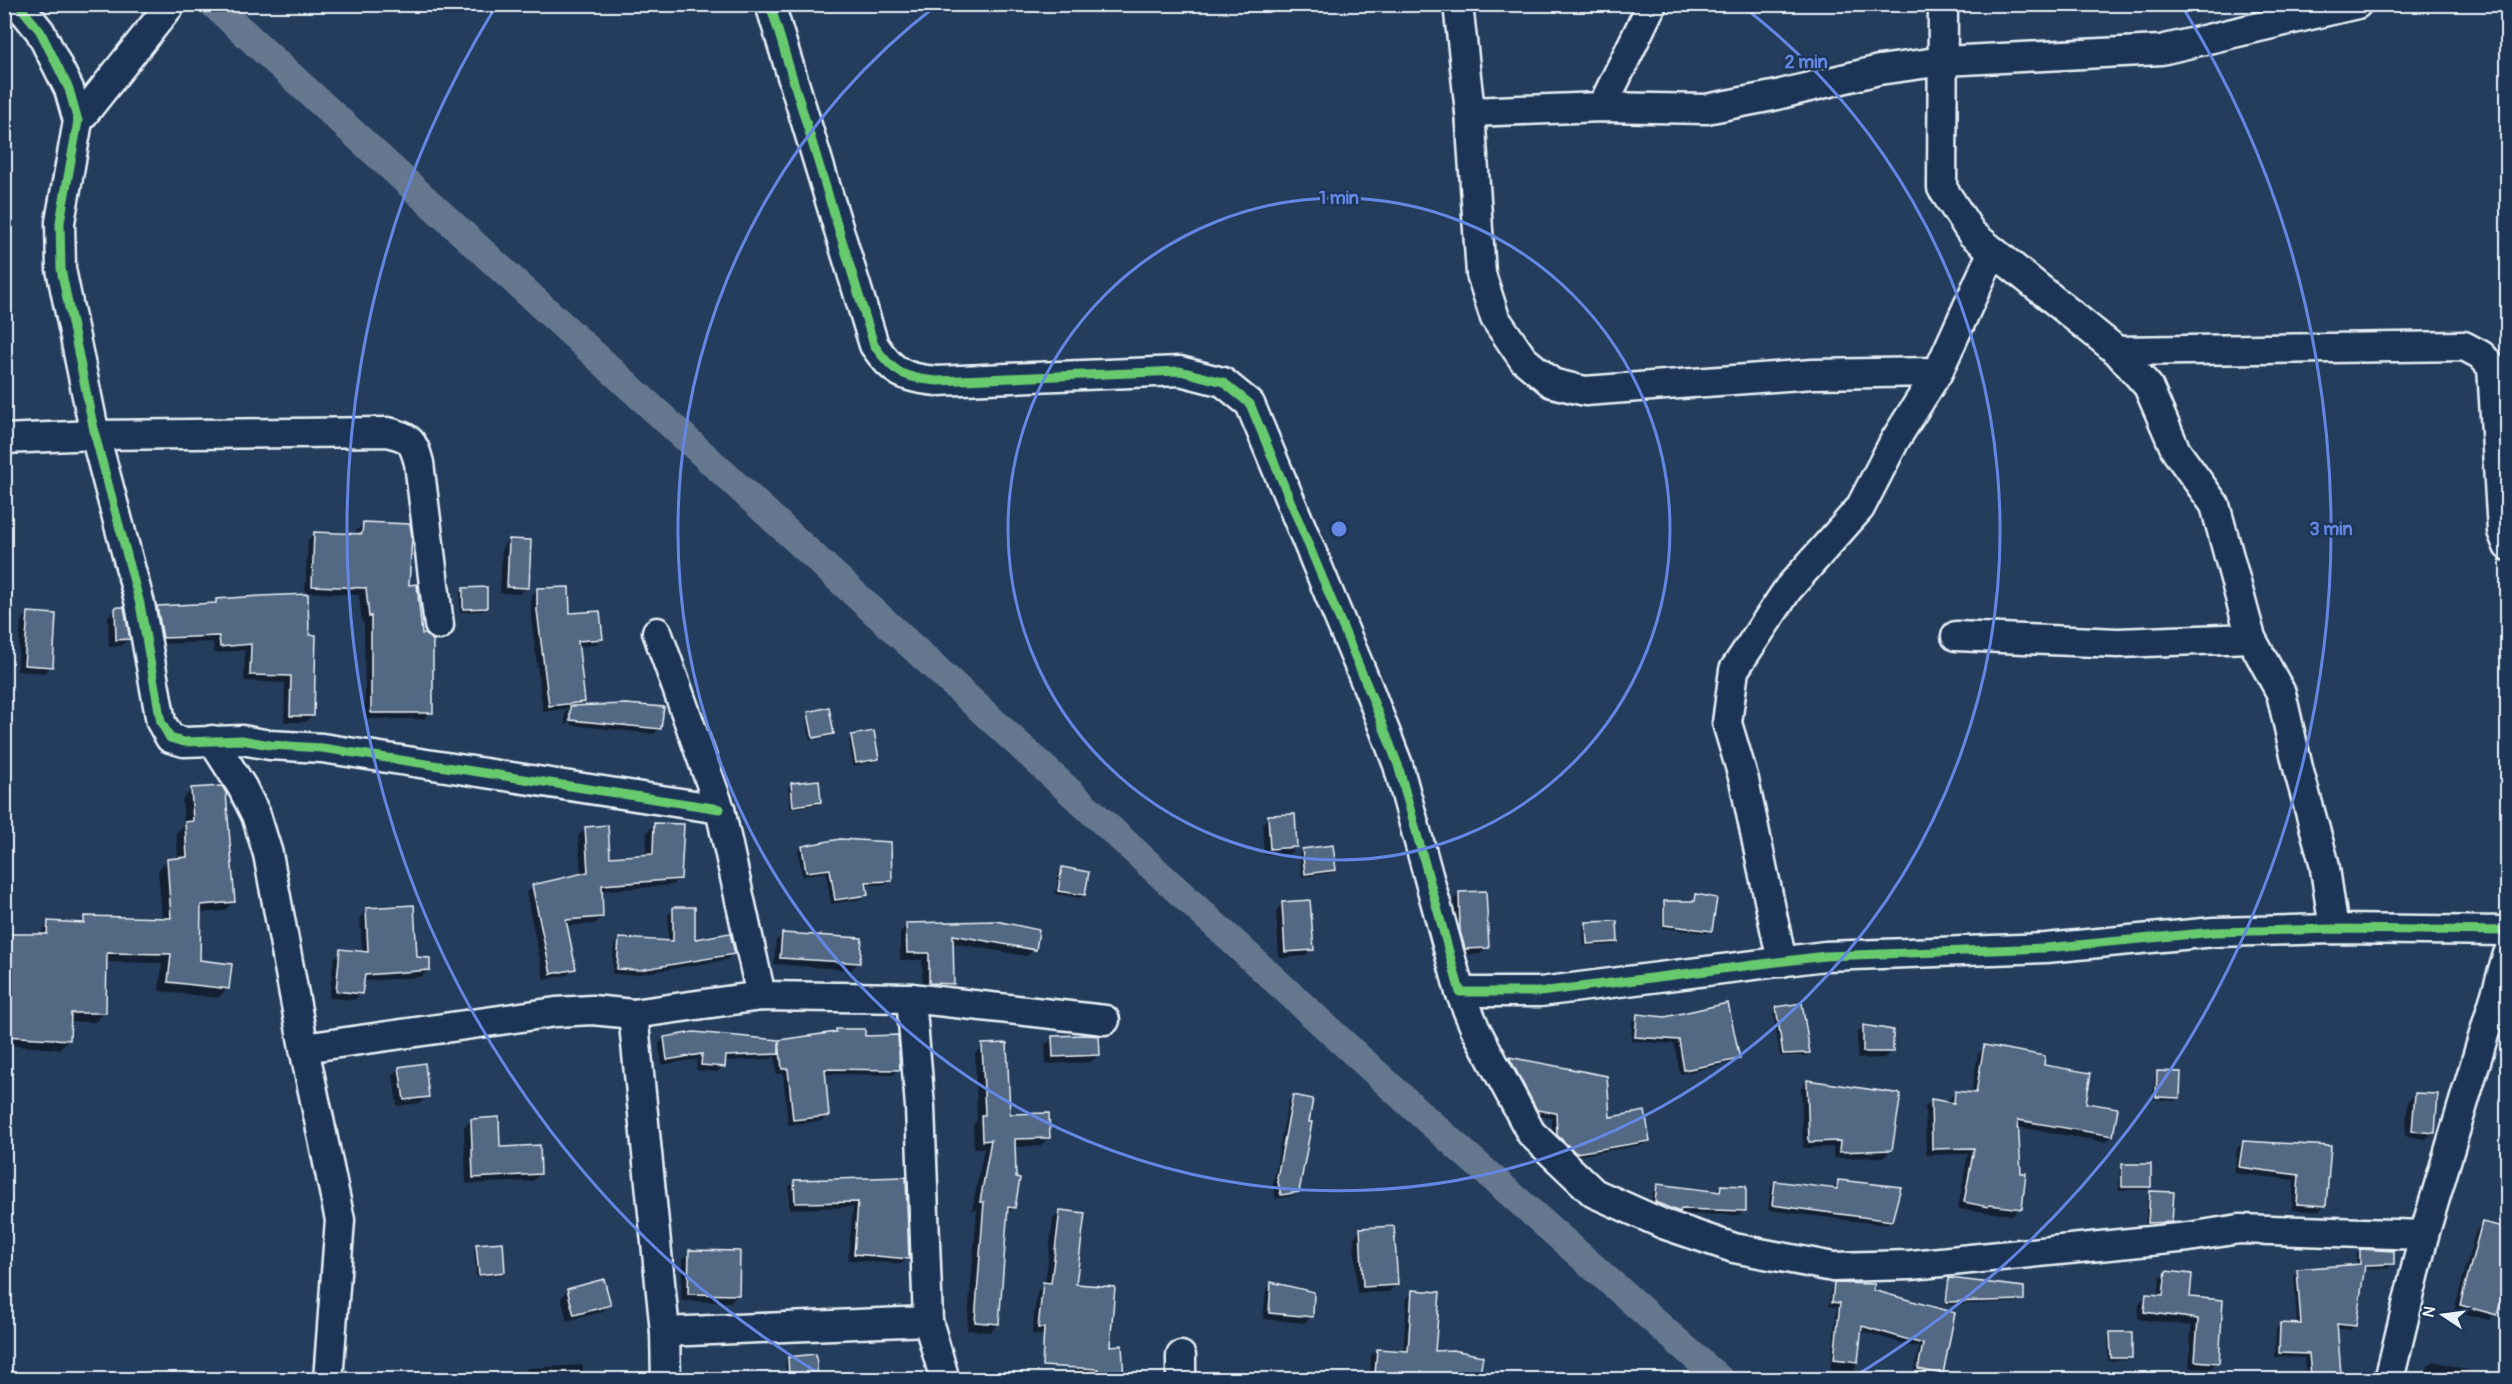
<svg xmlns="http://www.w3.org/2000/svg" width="2512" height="1384" viewBox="0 0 2512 1384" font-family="Pangolin,sans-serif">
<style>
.shadow{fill:#0007}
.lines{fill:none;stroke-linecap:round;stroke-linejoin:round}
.canal{stroke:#657890;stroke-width:28}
.building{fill:#536782;stroke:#e8f1f8;stroke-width:1.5}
.minor-casing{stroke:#e8f1f8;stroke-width:33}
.minor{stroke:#1d3557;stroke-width:28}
.cycleway-casing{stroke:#1d3557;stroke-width:13}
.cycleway{stroke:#67ca6e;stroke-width:9}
.ring{fill:none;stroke:#6487e3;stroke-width:3}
.centre{fill:#6487e3;stroke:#1d3557;stroke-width:3}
.ring-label{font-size:18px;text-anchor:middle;font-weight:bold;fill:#6487e3;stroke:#1d3557;stroke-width:5;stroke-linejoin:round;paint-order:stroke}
</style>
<rect width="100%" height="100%" fill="#253d5d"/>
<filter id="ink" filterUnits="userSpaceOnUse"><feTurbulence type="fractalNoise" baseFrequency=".0167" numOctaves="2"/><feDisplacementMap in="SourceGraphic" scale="12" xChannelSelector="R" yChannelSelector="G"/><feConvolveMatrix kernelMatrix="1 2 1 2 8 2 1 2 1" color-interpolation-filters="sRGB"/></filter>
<g filter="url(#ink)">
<g class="shadow">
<polygon points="363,524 408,587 431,712 424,719 365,719 364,623 362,623 359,595 305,592 308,540 315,533 356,535 356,531"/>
<polygon points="509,540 527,587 520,594 500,593 502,547"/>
<polygon points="537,589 601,639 595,645 577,646 583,701 577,707 660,728 654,734 571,725 571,711 568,711 568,725 565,725 565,713 570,708 543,712 531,617 531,596"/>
<polygon points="463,590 486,608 483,611 460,612 460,593"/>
<polygon points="260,597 312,716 305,722 284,722 285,683 244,681 245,650 214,653 213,642 156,644 151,614 158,607 212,605 217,601"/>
<polygon points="116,609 128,639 121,646 109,647 108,616"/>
<polygon points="28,614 51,666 44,673 17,671 21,621"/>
<polygon points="809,713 832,734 829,737 810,740 806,716"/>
<polygon points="852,737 877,758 874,762 853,766 849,740"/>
<polygon points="791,784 820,802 817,805 790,808 788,788"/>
<polygon points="192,790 234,901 224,911 199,913 198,962 228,988 218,998 159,991 162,963 105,962 104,1013 95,1022 69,1022 69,1039 59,1049 4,1045 4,935 39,935 48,923 78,924 85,918 162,919 158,870 167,860 178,860 176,833 184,825 182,799"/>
<polygon points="1269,817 1296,847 1289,854 1264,855 1262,824"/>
<polygon points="654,825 680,878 672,885 600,891 602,917 595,924 566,926 574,968 567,975 544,980 526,893 533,886 581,875 578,836 586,828 609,858 646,856 647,832"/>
<polygon points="802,847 890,880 886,885 865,885 867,894 862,899 831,904 826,872 802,876 798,851"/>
<polygon points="1302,850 1335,870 1331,873 1302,877 1299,853"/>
<polygon points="1062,869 1084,895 1081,898 1055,894 1059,872"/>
<polygon points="1459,894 1487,947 1480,954 1458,955 1454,938 1452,901"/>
<polygon points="1697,896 1710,930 1707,933 1662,928 1662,906 1665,902 1693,902"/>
<polygon points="1283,903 1312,949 1305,956 1279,958 1276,911"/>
<polygon points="674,909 693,941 733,953 727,960 632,975 612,974 614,945 620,939 668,942 668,915"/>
<polygon points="367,910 428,970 421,977 362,981 361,993 354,1000 329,998 334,958 341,951 362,953 360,917"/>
<polygon points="1586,924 1616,942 1613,945 1584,946 1583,927"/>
<polygon points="907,925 1034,949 1027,956 952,943 952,983 945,990 923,990 922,960 900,960 900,932"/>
<polygon points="783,934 858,963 851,970 774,964 776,941"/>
<polygon points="1777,1008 1808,1053 1805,1056 1780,1056 1773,1012"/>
<polygon points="1637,1016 1738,1058 1733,1063 1680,1074 1674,1044 1631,1041 1632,1021"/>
<polygon points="1864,1026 1892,1051 1884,1058 1857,1059 1857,1033"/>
<polygon points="837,1030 863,1038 899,1069 893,1075 824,1074 828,1115 822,1121 788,1125 783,1074 776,1074 775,1056 771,1059 724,1061 723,1067 717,1072 696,1070 697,1059 662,1065 659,1044 664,1038 779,1041 833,1034"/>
<polygon points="1053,1038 1099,1054 1091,1062 1046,1064 1045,1045"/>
<polygon points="983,1046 1009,1115 1048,1138 1040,1146 1014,1147 1014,1207 1006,1215 998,1324 990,1332 967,1330 977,1210 972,1210 984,1148 974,1148 973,1125 977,1120 975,1054"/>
<polygon points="1984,1047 2042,1066 2084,1104 2112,1136 2105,1142 2017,1127 2020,1208 2013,1215 1958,1209 1968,1154 1926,1155 1925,1107 1931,1101 1948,1103 1949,1099 1956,1093 1971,1094 1978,1054"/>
<polygon points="1509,1058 1606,1077 1609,1119 1648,1140 1643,1145 1570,1157 1552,1140 1552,1118 1532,1114 1505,1063"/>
<polygon points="400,1068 428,1096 420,1103 397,1106 393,1075"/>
<polygon points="2158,1072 2178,1097 2175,1101 2153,1099 2155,1075"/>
<polygon points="1807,1081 1891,1150 1884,1157 1833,1158 1833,1147 1803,1148 1801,1088"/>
<polygon points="2415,1094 2433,1132 2426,1139 2405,1136 2408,1101"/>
<polygon points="1293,1097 1297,1191 1292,1196 1276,1199 1273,1184 1288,1102"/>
<polygon points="471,1120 498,1148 540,1174 533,1181 466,1184 464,1127"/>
<polygon points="2508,1137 2508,1162 2499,1160 2504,1141"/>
<polygon points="2243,1142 2329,1147 2325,1205 2319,1211 2292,1210 2294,1180 2234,1173 2237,1148"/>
<polygon points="2123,1165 2150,1187 2147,1190 2119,1190 2120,1168"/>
<polygon points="905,1178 908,1258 901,1264 848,1260 853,1207 789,1209 789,1187 795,1181"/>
<polygon points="1838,1181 1891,1220 1886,1225 1768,1210 1771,1187 1776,1182 1833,1190"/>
<polygon points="1658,1186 1715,1193 1721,1186 1745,1210 1739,1215 1676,1214 1650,1208 1653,1191"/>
<polygon points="2151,1192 2170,1221 2167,1225 2145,1226 2148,1195"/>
<polygon points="2508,1201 2508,1279 2496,1314 2489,1320 2454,1311 2476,1230 2482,1224 2497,1227 2503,1206"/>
<polygon points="1061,1212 1075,1285 1123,1380 1092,1380 1092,1376 1075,1375 1067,1320 1054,1336 1032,1334 1037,1291 1045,1284 1053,1219"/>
<polygon points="1361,1229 1396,1285 1389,1292 1357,1293 1354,1237"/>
<polygon points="477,1246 503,1272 500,1275 476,1277 474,1249"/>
<polygon points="2360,1251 2393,1263 2388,1268 2363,1269 2355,1326 2350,1330 2336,1328 2339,1373 2332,1380 2306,1380 2304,1358 2275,1357 2276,1329 2281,1325 2297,1326 2294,1275 2298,1271 2356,1266 2356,1255"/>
<polygon points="690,1252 737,1295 730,1302 681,1301 682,1259"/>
<polygon points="2167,1272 2188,1299 2221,1301 2217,1362 2210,1369 2189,1368 2191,1326 2138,1319 2139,1303 2146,1296 2158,1297 2160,1279"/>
<polygon points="1951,1279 2022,1299 2019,1302 1944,1305 1948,1282"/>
<polygon points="1272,1284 1312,1316 1305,1323 1263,1319 1266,1290"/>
<polygon points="1835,1285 1954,1315 1942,1373 1938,1378 1914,1373 1919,1348 1860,1331 1854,1380 1829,1380 1837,1307 1829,1306 1831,1289"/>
<polygon points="568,1290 609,1305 602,1312 567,1321 561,1297"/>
<polygon points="1413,1292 1434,1353 1478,1373 1472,1380 1370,1379 1371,1356 1377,1350 1403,1352 1407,1298"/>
<polygon points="2111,1334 2130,1357 2127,1360 2108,1361 2108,1337"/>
<polygon points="789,1358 816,1378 786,1380 785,1361"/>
<polygon points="2434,1361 2474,1372 2472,1380 2424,1380 2427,1367"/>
<polygon points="583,1365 583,1380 521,1380 521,1375 528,1368"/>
</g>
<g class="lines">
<polyline class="canal" points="213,4 1425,1118 1721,1380"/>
</g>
<g class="building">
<polygon points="363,522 410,524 412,537 409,585 417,584 422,634 425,634 433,640 433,713 371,713 371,616 369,617 366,588 312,586 314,532 362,534"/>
<polygon points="509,539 531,540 529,588 507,587"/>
<polygon points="487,587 487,608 463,609 463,588"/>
<polygon points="569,587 570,613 600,611 603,639 578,641 585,702 549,706 537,610 537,588"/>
<polygon points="308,594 309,635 316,635 314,716 290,716 291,676 250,675 251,644 220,647 219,636 163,638 157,606 216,603 216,599 260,596"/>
<polygon points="115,607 124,607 130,639 116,640"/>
<polygon points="28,612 56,614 53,667 24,665"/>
<polygon points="626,704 664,707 661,729 570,720 570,706"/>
<polygon points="829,707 834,734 813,738 808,712"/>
<polygon points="874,731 879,759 856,763 851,735"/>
<polygon points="819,780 821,802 793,806 791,783"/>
<polygon points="222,786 226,793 235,902 201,905 200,960 232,964 229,989 168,982 171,954 107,953 106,1013 71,1013 70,1040 4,1036 4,934 47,934 48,921 84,923 84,916 171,918 167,859 187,857 185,822 193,821 191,788"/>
<polygon points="1295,814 1297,847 1270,849 1268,815"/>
<polygon points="654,823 684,824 681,879 602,885 603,917 566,920 576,969 551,974 532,885 588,872 585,827 608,825 610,857 653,854"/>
<polygon points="840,839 891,842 892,881 866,882 868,895 835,900 830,869 806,872 802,846"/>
<polygon points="1333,845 1336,870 1305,874 1302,849"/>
<polygon points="1062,867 1089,872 1085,895 1058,891"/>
<polygon points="1486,891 1489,948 1465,949 1460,931 1459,892"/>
<polygon points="1696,894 1717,898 1712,931 1664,925 1664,901 1695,901"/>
<polygon points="1310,900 1314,950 1285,952 1282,902"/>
<polygon points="414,905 417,957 430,958 430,970 365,975 362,994 336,991 340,949 368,952 366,908"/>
<polygon points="673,907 695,907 695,939 730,933 735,954 639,970 617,969 619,938 673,941"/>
<polygon points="996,921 1039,930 1036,950 953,935 954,984 929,983 929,953 907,953 906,923"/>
<polygon points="1617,921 1618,942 1587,944 1586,922"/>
<polygon points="782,933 862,938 860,963 780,958"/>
<polygon points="1728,1003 1740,1059 1684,1070 1679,1040 1635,1037 1637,1014 1665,1017"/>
<polygon points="1802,1003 1810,1053 1783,1054 1776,1007"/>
<polygon points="1863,1025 1893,1030 1893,1052 1863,1052"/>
<polygon points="836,1029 865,1029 865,1036 898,1035 900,1070 825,1069 829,1116 793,1120 788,1069 782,1069 779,1041 779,1054 726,1056 725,1067 701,1065 702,1054 667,1060 664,1037 694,1032 779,1040 836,1032"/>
<polygon points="1087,1035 1099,1036 1100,1055 1053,1057 1052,1036"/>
<polygon points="1007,1043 1010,1114 1049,1113 1050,1138 1015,1139 1016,1177 1020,1178 1015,1208 1008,1207 999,1324 975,1322 984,1202 980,1202 991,1140 982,1141 981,1115 985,1115 982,1044"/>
<polygon points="1984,1045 2045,1056 2044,1065 2091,1073 2086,1103 2118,1108 2113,1136 2018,1120 2021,1173 2026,1173 2022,1209 1989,1205 1988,1207 1964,1202 1974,1148 1932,1149 1931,1099 1954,1103 1955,1091 1976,1093"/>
<polygon points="1509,1057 1607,1076 1610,1117 1645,1111 1650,1141 1576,1153 1557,1135 1556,1113 1537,1110"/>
<polygon points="425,1063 429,1097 404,1100 399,1067"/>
<polygon points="2157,1071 2181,1072 2180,1098 2156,1097"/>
<polygon points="1807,1080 1901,1094 1892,1150 1839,1152 1840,1141 1809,1142"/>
<polygon points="2415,1093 2438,1094 2435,1133 2412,1131"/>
<polygon points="1293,1095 1313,1099 1309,1122 1312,1122 1299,1192 1281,1195 1277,1178"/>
<polygon points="499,1117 500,1147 540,1145 541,1174 473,1178 471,1119"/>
<polygon points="2243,1141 2331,1146 2326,1206 2297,1204 2299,1175 2239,1167"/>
<rect x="2122" y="1164" width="29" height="23"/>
<polygon points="906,1177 909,1259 854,1254 858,1202 795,1203 794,1180"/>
<polygon points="1838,1180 1901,1187 1892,1221 1772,1205 1775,1181 1837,1189"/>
<polygon points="1657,1184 1720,1192 1721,1185 1746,1186 1746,1211 1681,1209 1680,1212 1655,1202"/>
<polygon points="2150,1191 2174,1192 2172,1222 2148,1223"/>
<polygon points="1060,1210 1085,1213 1076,1284 1115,1287 1110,1346 1122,1345 1124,1380 1100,1380 1099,1369 1042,1366 1044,1328 1038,1328 1043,1282 1051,1283"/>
<polygon points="2482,1222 2508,1228 2508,1276 2497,1315 2460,1305"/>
<polygon points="1394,1226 1398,1285 1363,1287 1360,1228"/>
<polygon points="503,1242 505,1272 479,1275 476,1244"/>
<polygon points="2360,1249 2394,1251 2394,1264 2365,1265 2356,1326 2337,1324 2341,1374 2311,1376 2309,1354 2279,1353 2280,1323 2301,1324 2297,1269 2360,1264"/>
<polygon points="689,1250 740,1251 739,1295 688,1294"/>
<polygon points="2166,1271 2192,1274 2190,1297 2223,1300 2219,1363 2195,1361 2198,1319 2144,1312 2146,1294 2163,1295"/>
<polygon points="1949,1278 2024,1287 2024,1300 1946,1302"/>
<polygon points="604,1279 611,1305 574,1315 567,1289"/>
<polygon points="1271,1282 1314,1292 1313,1317 1269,1313"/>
<polygon points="1834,1283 1875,1284 1873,1290 1955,1313 1943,1374 1918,1369 1923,1344 1862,1326 1858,1362 1834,1359 1840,1303 1832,1302"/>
<polygon points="1412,1290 1440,1292 1435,1351 1453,1350 1483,1356 1480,1374 1412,1376 1375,1374 1377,1349 1408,1351"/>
<polygon points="2110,1332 2132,1332 2132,1358 2111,1358"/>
<polygon points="816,1354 818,1379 789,1380 788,1357"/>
</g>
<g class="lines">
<g class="minor-casing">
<g id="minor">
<polyline points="18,4 40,31 69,89 78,121 60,222 61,269 95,435 140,604 161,722 170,738 184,742 242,740 270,745 322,748 720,809"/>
<path d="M770 4 874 345C893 373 904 378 937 381L1180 371 1223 382 1250 404 1369 690 1398 765 1460 992H1540L1825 956 2046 948 2214 932 2334 929 2508 931"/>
<polyline points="1458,4 1470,112 1481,274 1495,318 1523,359 1552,383 1585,391 1813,374 1938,372"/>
<polyline points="1943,4 1942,188 1972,234 2117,351 2148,386 2176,451 2215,505 2251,638 2281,693 2299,772 2324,862 2334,929"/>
<polyline points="1602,107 1652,4"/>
<polyline points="1470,112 1602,107 1706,109 1773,96 1879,70 1944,61 2161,50 2357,4"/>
<polyline points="78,121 171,4"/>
<polyline points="2117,351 2464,346 2481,355 2492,367 2502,531 2508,546"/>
<path d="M4 439 95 435 388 432C411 438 413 441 419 463L439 625"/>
<polyline points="657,632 720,809 761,996"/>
<polyline points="1956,636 2118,643 2251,638"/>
<polyline points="212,740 242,787 256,815 268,854 304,1048 340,1220 328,1380"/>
<polyline points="1782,962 1744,780 1727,723 1734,670 1788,589 1860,508 1895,440 1938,372 1993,251"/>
<polyline points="1460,992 1475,1028 1531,1133 1594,1193 1663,1224 1734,1248 1833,1267 1911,1265 2189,1237 2239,1229 2424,1235"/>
<polyline points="911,998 920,1107 928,1321 945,1380"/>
<polyline points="633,1014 665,1332 666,1380"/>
<polyline points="304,1048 556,1012 592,1010 633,1014 761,996 911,998 1105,1020"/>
<polyline points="665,1332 928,1321"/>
<polyline points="1181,1356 1181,1380"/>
<polyline points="2389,1380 2424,1235 2508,954"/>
</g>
</g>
<use href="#minor" class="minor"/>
<g class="cycleway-casing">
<g id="cycleway">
<polyline points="18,4 40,31 69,89 78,121 60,222 61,269 95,435 140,604 161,722 170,738 184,742 242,740 270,745 322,748 720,809"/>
<path d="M770 4 874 345C893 373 904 378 937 381L1180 371 1223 382 1250 404 1369 690 1398 765 1460 992H1540L1825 956 2046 948 2214 932 2334 929 2508 931"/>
</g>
</g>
<use href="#cycleway" class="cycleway"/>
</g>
</g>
<g class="ring">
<circle cx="1339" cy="529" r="331"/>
<path d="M1741 5A661 661 0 1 1 937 5"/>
<path d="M828 1379A992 992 0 0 1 493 11M2185 11A992 992 0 0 1 1850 1379"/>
</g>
<circle cx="1339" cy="529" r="9" class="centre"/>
<g class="ring-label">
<text x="1806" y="68">2 min</text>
<text x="1339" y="204">1 min</text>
<text x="2331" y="535">3 min</text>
</g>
<rect width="2512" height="1384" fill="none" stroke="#1d3557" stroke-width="24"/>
<rect x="12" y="12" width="2488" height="1360" fill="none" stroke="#e8f1f8" stroke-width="2" filter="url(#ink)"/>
<g transform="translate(2443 1315) rotate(283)" stroke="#1d3557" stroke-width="4.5" paint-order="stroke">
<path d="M0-4.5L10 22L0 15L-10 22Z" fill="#e8f1f8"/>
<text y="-9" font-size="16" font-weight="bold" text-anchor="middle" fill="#e8f1f8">N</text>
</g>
</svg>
